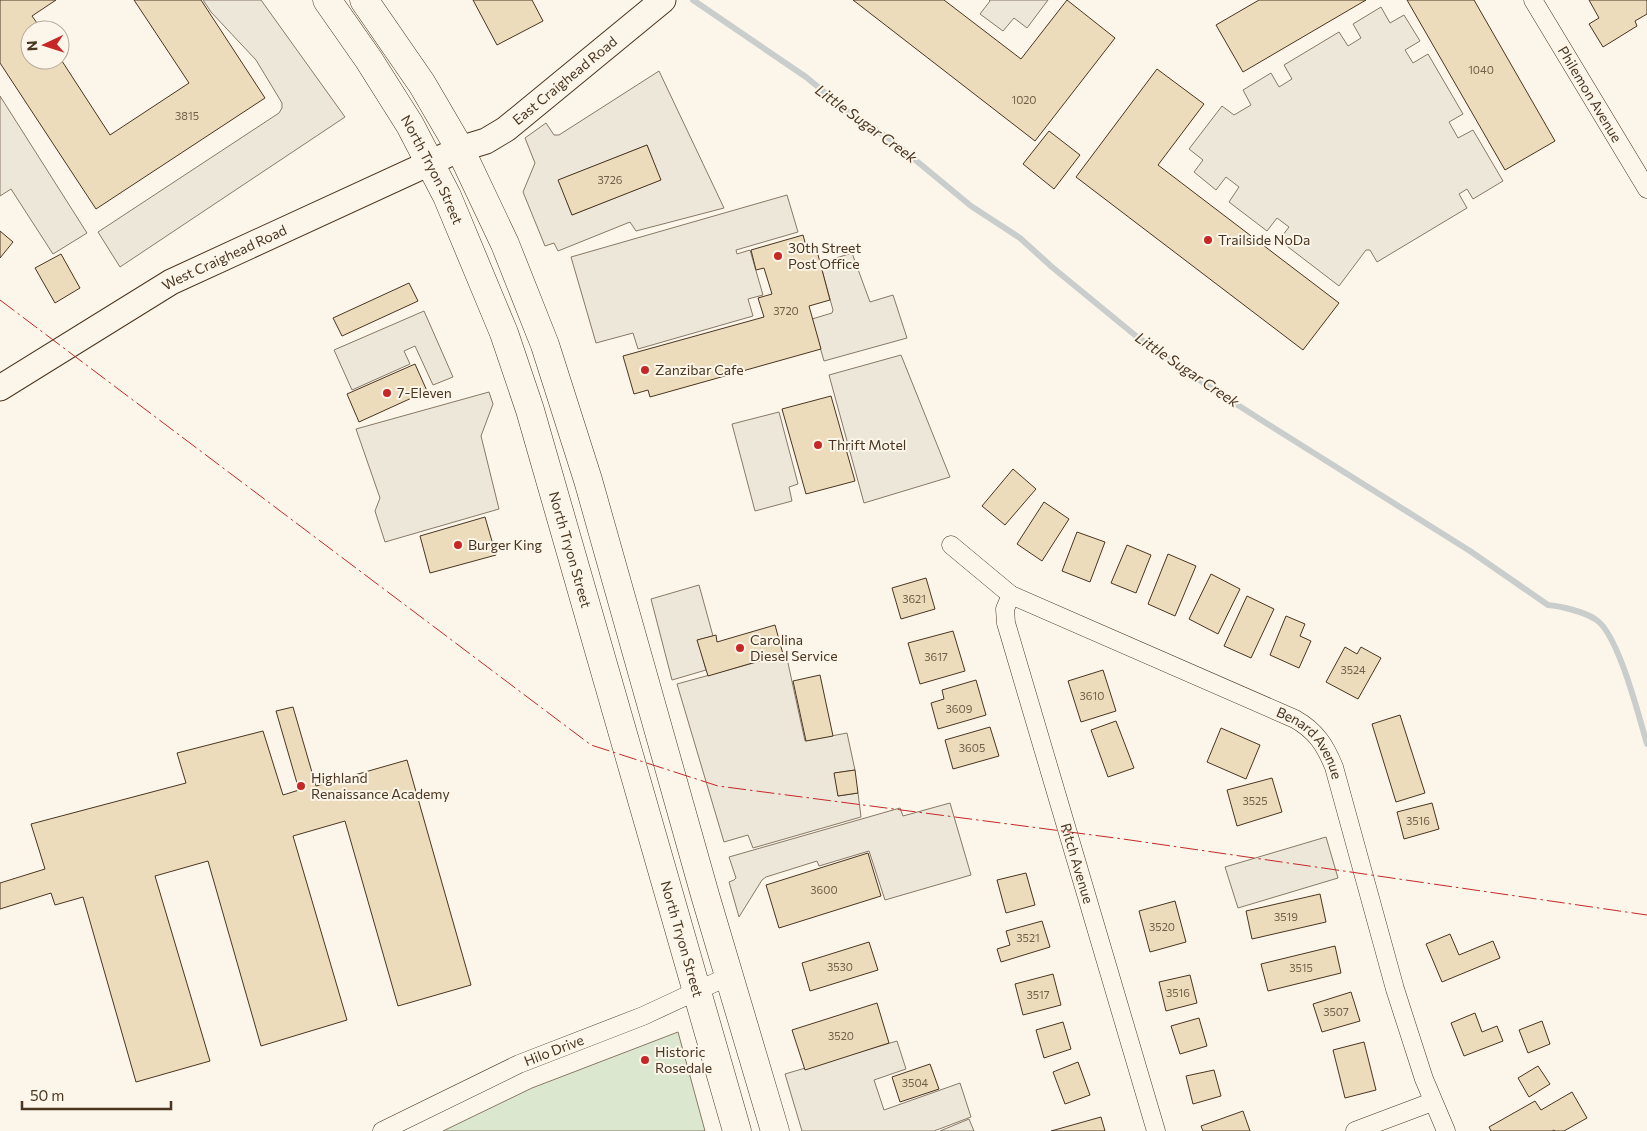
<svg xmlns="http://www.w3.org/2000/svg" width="1647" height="1131" viewBox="0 0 1647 1131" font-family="Commissioner,sans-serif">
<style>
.green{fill:#dce7d0;stroke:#887966}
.parking{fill:#ede7d9;stroke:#887966;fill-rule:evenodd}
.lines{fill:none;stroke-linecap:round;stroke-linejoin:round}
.stream{stroke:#c9cecd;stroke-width:6}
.building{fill:#ecdcbc;stroke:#4a3520}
.street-casing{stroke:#4a3520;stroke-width:19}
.secondary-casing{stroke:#4a3520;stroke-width:27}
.primary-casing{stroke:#4a3520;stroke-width:29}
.street{stroke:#fbf6e9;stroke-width:18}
.secondary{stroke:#fbf6e9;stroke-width:25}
.primary{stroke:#fbf6e9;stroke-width:28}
.power{stroke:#c62828;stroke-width:1;stroke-dasharray:18 4 2.5 4;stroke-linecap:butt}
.poi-dot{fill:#c62828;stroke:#fbf6e9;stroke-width:2}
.labels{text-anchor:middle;stroke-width:4;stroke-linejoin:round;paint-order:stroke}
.number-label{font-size:11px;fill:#725f47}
.street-label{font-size:14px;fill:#4a3520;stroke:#fbf6e9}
.poi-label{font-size:14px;fill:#4a3520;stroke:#fbf6e9;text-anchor:start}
.water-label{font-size:15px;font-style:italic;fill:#4a3520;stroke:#fbf6e9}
</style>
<rect width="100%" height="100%" fill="#fbf6e9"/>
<polygon class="green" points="678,1032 705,1131 443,1131 532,1088"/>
<g class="parking">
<polygon points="203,0 261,0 345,117 120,267 98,232 279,113 282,108 282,103 256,60 211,12"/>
<polygon points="989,0 1048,0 1027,28 1014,18 1003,31 980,14 990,1"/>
<polygon points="1381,7 1390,23 1404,15 1420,41 1405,50 1413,63 1428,54 1463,114 1449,122 1458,138 1473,130 1503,181 1473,199 1467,189 1459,194 1467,208 1377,262 1370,250 1366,250 1339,286 1279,240 1289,227 1277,218 1267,231 1229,202 1239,187 1226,177 1216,190 1194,172 1203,160 1189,149 1222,106 1234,115 1251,105 1243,90 1271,73 1279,87 1292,79 1284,65 1339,32 1348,46 1361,38 1353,24"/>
<path d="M659 71 724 208 636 231 630 222 558 251 554 243 545 246 523 192 535 163 525 138 546 123 554 135H559ZM647 145 660 180 572 215 559 180Z"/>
<polygon points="0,96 87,233 53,254 11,189 0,196"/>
<polygon points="787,195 798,232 736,250 737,254 750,250 763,295 748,299 753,316 638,349 633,333 596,343 571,257"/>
<polygon points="852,253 870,302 893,295 907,338 824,361 812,319 832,313 833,310 820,263"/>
<polygon points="424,311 453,377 433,385 415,346 404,351 410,364 352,390 334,350"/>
<polygon points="901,355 950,477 864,503 829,375"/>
<polygon points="489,392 493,404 481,436 499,509 385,542 375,511 380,498 356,429"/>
<polygon points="779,412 798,484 789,487 792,501 755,511 732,424"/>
<polygon points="699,585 713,636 698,640 706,670 672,680 651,599"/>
<polygon points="786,654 805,741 847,733 855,770 835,773 838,796 858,793 861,817 753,848 748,835 724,842 677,684"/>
<polygon points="950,803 971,875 885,900 869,851 819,866 817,861 766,877 762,880 739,917 729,882 734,880 736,878 729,857 900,808 903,816"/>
<polygon points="1326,837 1338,878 1238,908 1225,867"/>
<polygon points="897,1041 906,1069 874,1080 884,1110 960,1083 971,1117 934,1131 802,1131 785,1074"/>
<polygon points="969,1119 974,1131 940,1131"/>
</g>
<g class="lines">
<path class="stream" d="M693 0 806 77 851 114 890 139 971 206 1020 238 1052 267 1136 336 1208 386 1266 423 1470 551 1548 605C1560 606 1585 612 1595 619 1618 632 1639 717 1647 744"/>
</g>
<g class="building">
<polygon points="0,0 56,0 32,16 42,30 30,30 30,60 60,60 60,58 110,135 189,83 134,0 201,0 265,98 96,209 0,63"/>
<polygon points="473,0 532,0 543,21 497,45"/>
<polygon points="853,0 944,0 1021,59 1067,0 1115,38 1035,141"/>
<polygon points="1259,0 1366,0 1243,72 1216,25"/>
<polygon points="1407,0 1474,0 1555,141 1505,170"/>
<polygon points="1589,0 1647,0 1647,14 1635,21 1637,26 1603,47 1589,24 1599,18"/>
<polygon points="1157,69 1204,104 1158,165 1339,303 1303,350 1076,177"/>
<polygon points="1049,131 1080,155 1054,189 1023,164"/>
<polygon points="647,145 661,180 572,215 558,180"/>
<polygon points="0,231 13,242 0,258"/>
<polygon points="803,235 808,253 817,251 830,300 809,306 821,349 650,397 648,390 634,394 623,356 764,317 758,298 772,294 764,268 756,270 751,250"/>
<polygon points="61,254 80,288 55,303 35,268"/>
<polygon points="409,283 418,301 342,336 333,318"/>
<polygon points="415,364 427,391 359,422 347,394"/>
<polygon points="831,396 855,481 806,494 782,409"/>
<polygon points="1013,469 1036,489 1005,525 982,506"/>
<polygon points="1044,502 1069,519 1042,561 1017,544"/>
<polygon points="485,517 496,555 430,573 420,536"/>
<polygon points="1077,532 1105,542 1090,582 1062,571"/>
<polygon points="1127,545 1151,555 1136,593 1111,583"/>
<polygon points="1168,554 1196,566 1175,616 1148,604"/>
<polygon points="1211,574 1240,589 1218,634 1189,619"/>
<polygon points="926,578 935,609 901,619 892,588"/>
<polygon points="1247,596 1274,609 1251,658 1224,646"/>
<polygon points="1286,616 1305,624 1300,636 1311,641 1299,668 1270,655"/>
<polygon points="775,625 783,654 708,676 697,640 716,635 717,642"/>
<polygon points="953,631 965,671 920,684 908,643"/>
<polygon points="1345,647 1357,654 1361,647 1381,658 1358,699 1326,682"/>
<polygon points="1103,670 1116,711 1081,722 1068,681"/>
<polygon points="820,675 833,736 806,741 793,681"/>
<polygon points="976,680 986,715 938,729 931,703 944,699 942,690"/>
<polygon points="293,707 316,786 407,760 471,985 398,1006 345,821 293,836 347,1020 261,1046 208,861 155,876 210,1061 136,1082 83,897 55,905 51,893 0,909 0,883 45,869 31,824 186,783 177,753 263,731 283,795 299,790 276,711"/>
<polygon points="1400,715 1425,793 1396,802 1372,724"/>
<polygon points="1116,721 1134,768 1108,777 1091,730"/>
<polygon points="990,727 999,756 953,769 945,740"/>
<polygon points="1221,728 1260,745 1246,779 1207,762"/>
<polygon points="855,770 858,793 838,796 834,773"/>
<polygon points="1272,778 1282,812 1237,826 1227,790"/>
<polygon points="1432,803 1439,829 1404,839 1397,812"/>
<polygon points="868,853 881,896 779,928 766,885"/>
<polygon points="1026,873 1035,905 1006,913 997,880"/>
<polygon points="1320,894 1326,922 1252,939 1246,911"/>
<polygon points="1175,901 1186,942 1150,952 1139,911"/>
<polygon points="1042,921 1050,947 1001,962 997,949 1010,945 1006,931"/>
<polygon points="1450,934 1459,955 1493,941 1500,958 1442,982 1426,944"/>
<polygon points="869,942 878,970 810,991 802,963"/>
<polygon points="1335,946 1341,973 1268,991 1261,964"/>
<polygon points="1053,974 1061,1005 1023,1015 1015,984"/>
<polygon points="1190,975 1197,1003 1166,1011 1159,982"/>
<polygon points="1351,992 1360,1021 1322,1032 1313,1004"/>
<polygon points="877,1003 889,1043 805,1070 792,1030"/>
<polygon points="1475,1013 1482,1032 1497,1026 1503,1041 1464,1056 1451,1023"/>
<polygon points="1199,1018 1207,1046 1180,1054 1171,1026"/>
<polygon points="1542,1021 1550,1044 1528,1053 1519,1030"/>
<polygon points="1063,1022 1071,1049 1044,1058 1036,1030"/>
<polygon points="1364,1042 1376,1090 1345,1098 1333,1050"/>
<polygon points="1078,1062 1090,1095 1065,1104 1053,1072"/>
<polygon points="930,1064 939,1089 900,1102 892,1077"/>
<polygon points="1538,1066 1550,1084 1529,1097 1518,1078"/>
<polygon points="1214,1070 1221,1096 1193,1104 1186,1076"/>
<polygon points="1572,1092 1587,1118 1564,1131 1555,1131 1554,1130 1552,1131 1491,1131 1489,1127 1535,1101 1541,1110"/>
<polygon points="1243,1111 1250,1131 1203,1131 1201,1126"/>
<polygon points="1101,1117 1105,1131 1051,1131"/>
</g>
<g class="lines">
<g class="street-casing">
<g id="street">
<path id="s1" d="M1533 0 1647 189"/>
<path id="s2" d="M951 545 1011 595 1295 719C1316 731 1325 745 1334 767L1395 989 1424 1079 1446 1131"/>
<path id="s3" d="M1011 595 1005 609 1006 623 1156 1131"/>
<path id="s4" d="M382 1131 519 1064 643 1016 729 976"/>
<polyline points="1355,1131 1432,1102"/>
</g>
</g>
<g class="secondary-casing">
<g id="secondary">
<path id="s5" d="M0 388 171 282 460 149 486 141 506 129 663 0"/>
</g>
</g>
<g class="primary-casing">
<g id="primary">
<path id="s6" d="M327 0 369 60 410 125 447 196 504 333 530 410 737 1131"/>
<polyline points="364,0 422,84 460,149 505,244 545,345 588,480 705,895 775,1131"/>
</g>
</g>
<use href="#street" class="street"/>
<use href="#secondary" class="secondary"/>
<use href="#primary" class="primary"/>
<polyline class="power" points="0,300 591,745 718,786 1123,839 1647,915"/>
</g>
<g class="poi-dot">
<circle cx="1208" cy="240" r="5"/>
<circle cx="778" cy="256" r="5"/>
<circle cx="645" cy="370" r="5"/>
<circle cx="387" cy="393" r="5"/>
<circle cx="818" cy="445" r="5"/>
<circle cx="458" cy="545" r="5"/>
<circle cx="740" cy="648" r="5"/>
<circle cx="301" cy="786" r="5"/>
<circle cx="645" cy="1060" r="5"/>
</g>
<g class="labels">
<g class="number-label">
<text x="1481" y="74">1040</text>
<text x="1024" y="104">1020</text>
<text x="187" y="120">3815</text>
<text x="610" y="184">3726</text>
<text x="786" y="315">3720</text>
<text x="914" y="603">3621</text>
<text x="936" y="661">3617</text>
<text x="1353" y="674">3524</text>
<text x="1092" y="700">3610</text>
<text x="959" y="713">3609</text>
<text x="972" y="752">3605</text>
<text x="1255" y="805">3525</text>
<text x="1418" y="825">3516</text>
<text x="824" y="894">3600</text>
<text x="1286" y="921">3519</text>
<text x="1162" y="931">3520</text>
<text x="1028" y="942">3521</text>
<text x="840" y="971">3530</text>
<text x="1301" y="972">3515</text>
<text x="1178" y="997">3516</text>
<text x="1038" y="999">3517</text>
<text x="1336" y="1016">3507</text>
<text x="841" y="1040">3520</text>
<text x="915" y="1087">3504</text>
</g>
<g class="street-label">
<text dy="5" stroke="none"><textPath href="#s5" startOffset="646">East Craighead Road</textPath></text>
<text dy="5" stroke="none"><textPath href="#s1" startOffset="110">Philemon Avenue</textPath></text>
<text dy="5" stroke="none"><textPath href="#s6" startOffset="200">North Tryon Street</textPath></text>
<text dy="5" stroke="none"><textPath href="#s5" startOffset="260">West Craighead Road</textPath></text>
<text dy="5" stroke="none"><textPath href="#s6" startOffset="605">North Tryon Street</textPath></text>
<text dy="5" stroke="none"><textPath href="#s2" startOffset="416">Benard Avenue</textPath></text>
<text dy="5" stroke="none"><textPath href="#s3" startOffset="280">Ritch Avenue</textPath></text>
<text dy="5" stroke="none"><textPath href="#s6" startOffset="1010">North Tryon Street</textPath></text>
<text dy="5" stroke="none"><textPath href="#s4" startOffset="190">Hilo Drive</textPath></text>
</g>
<g class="poi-label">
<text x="1218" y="245">Trailside NoDa</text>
<text x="788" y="253">30th Street<tspan x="788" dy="16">Post Office</tspan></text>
<text x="655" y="375">Zanzibar Cafe</text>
<text x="397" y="398">7-Eleven</text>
<text x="828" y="450">Thrift Motel</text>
<text x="468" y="550">Burger King</text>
<text x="750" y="645">Carolina<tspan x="750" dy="16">Diesel Service</tspan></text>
<text x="311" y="783">Highland<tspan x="311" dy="16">Renaissance Academy</tspan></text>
<text x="655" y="1057">Historic<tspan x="655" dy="16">Rosedale</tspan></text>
</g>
<g class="water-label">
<text transform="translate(866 124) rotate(36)" y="5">Little Sugar Creek</text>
<text transform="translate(1187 370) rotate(34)" y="5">Little Sugar Creek</text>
</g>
</g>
<g transform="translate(45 45) rotate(266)"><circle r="24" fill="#fbf6e9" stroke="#b4a999"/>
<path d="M0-4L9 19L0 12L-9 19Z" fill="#c62828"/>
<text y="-8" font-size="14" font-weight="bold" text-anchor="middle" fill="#4a3520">N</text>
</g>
<path d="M22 1101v8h149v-8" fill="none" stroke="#4a3520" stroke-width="2.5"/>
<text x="30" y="1101" font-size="15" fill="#4a3520" stroke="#fbf6e9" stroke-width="4" paint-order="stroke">50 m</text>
</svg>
